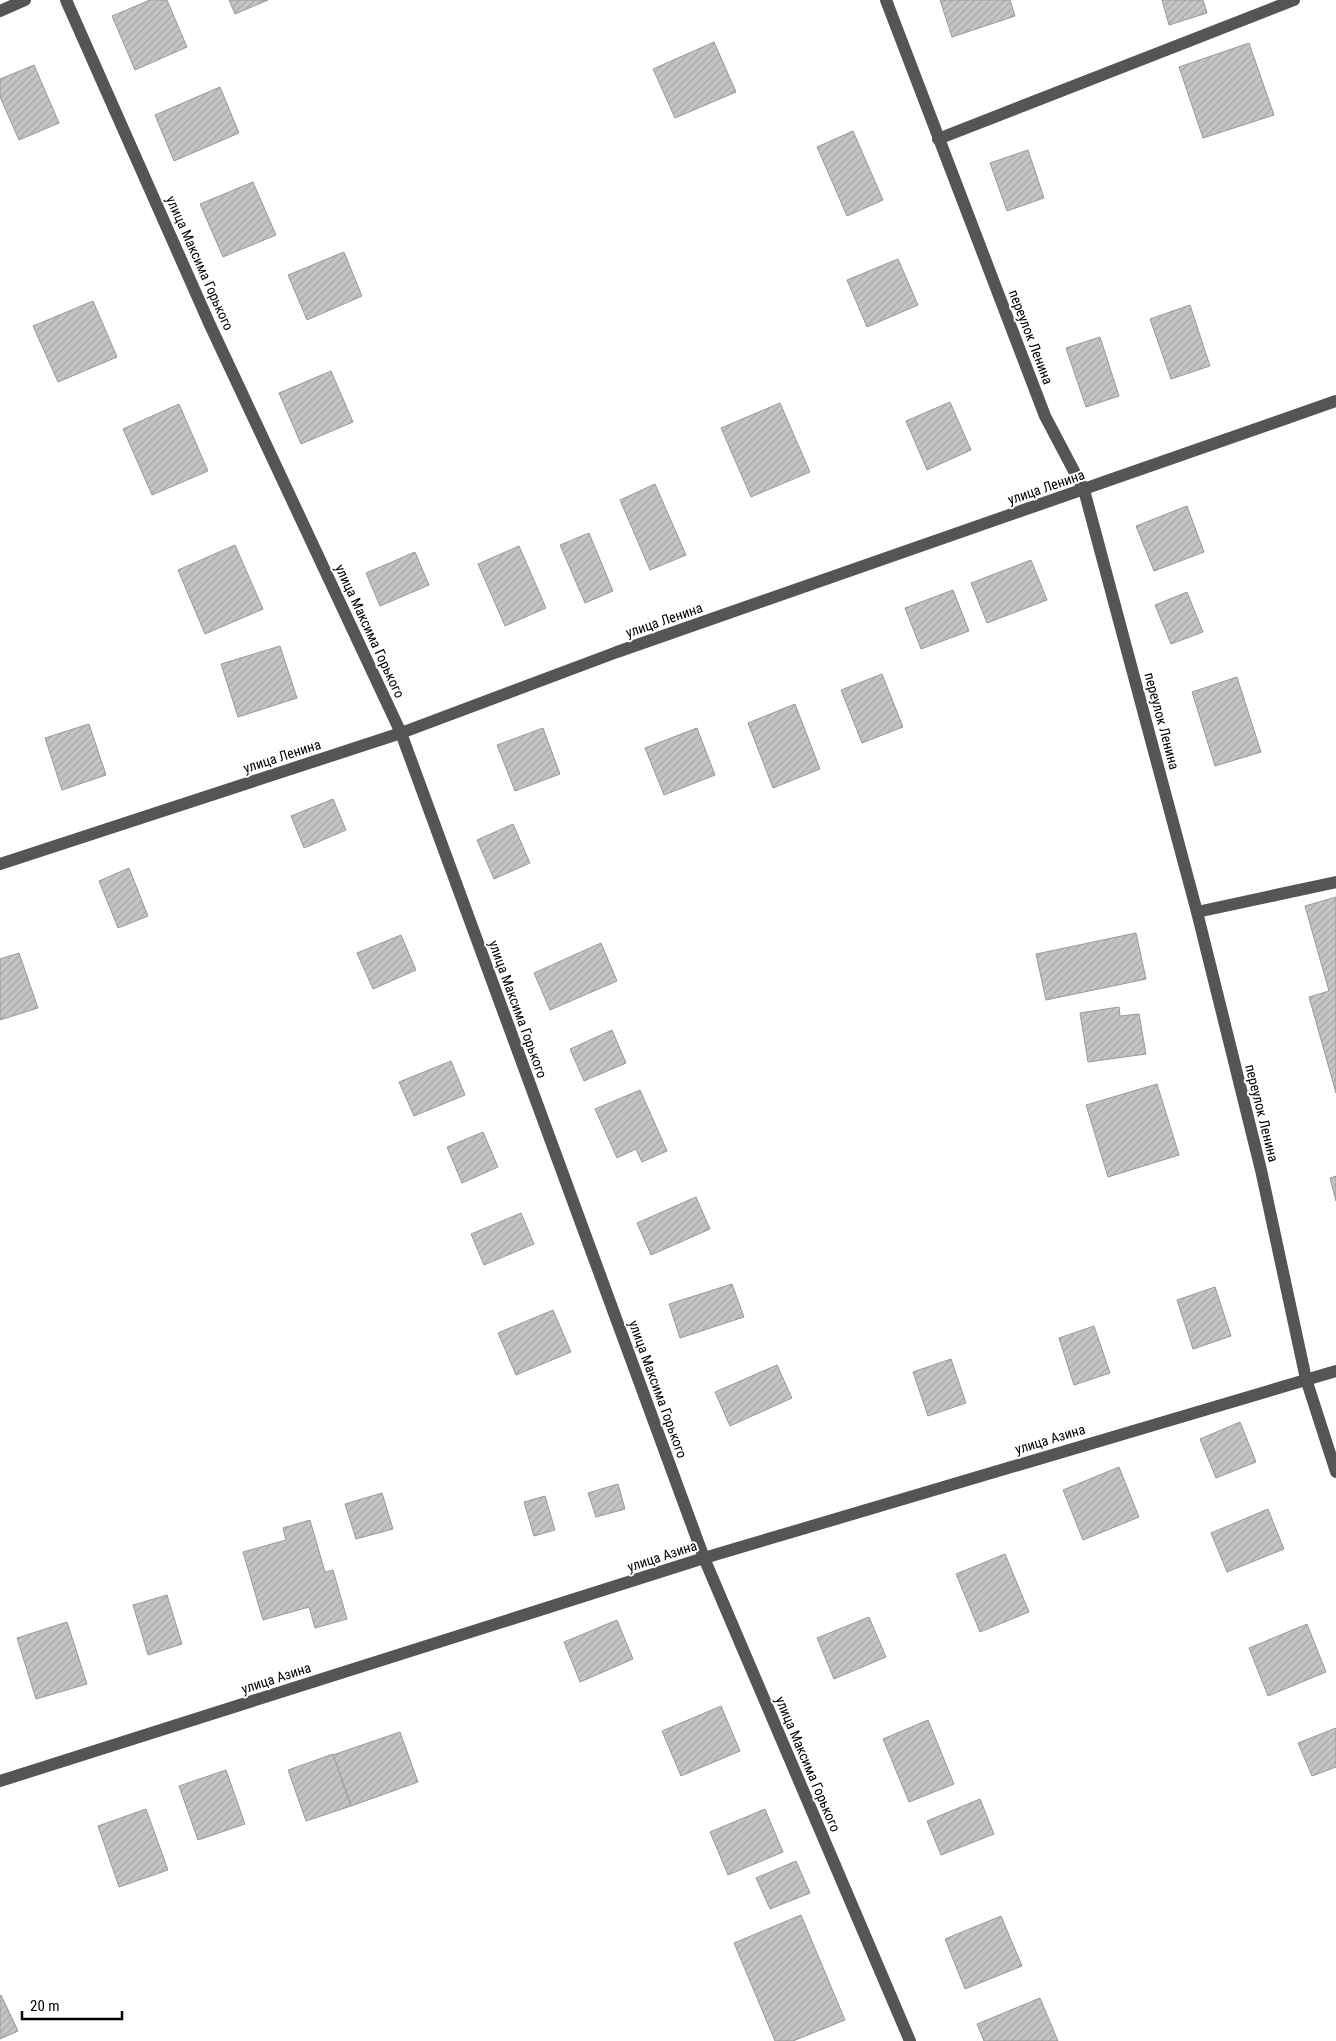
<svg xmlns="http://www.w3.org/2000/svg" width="1336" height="2041" viewBox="0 0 1336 2041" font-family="'Roboto Condensed',sans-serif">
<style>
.building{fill:url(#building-hatch);stroke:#999}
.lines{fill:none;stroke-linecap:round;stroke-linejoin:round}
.minor{stroke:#555;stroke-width:12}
.labels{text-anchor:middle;stroke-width:4;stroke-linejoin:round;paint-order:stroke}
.street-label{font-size:14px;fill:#000;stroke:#fff}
</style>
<defs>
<pattern id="building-hatch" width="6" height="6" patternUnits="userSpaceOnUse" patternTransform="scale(1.25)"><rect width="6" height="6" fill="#c4c4c4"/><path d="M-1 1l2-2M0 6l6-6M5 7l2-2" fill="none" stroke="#a7a7a7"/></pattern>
</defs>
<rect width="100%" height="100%" fill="#fff"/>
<g class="building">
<polygon points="150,0 167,0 187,47 135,70 112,16"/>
<polygon points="229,0 268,0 235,14"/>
<polygon points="940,0 1010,0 1015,16 952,37"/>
<polygon points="1162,0 1203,0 1207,13 1169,25"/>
<polygon points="714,42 736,92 675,118 653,69"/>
<polygon points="1249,43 1274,115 1203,138 1179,67"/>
<polygon points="34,65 59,123 19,140 0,97 0,79"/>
<polygon points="220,87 239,133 174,161 155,115"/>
<polygon points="853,131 883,200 847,216 817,147"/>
<polygon points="1028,150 1044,198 1007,211 990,163"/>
<polygon points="253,182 276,235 223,257 200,204"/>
<polygon points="344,252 362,296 307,320 288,275"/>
<polygon points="898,259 918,305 867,327 847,280"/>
<polygon points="93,301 117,357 58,382 33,326"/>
<polygon points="1190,305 1210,366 1171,379 1150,319"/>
<polygon points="1100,337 1119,396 1086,407 1066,348"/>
<polygon points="331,371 353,422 301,444 279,393"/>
<polygon points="950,402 971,450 927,470 906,421"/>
<polygon points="780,403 810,472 751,497 721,428"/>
<polygon points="179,404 208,471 152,495 123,429"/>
<polygon points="655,484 686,555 650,570 620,500"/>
<polygon points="1187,506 1204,552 1154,571 1136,526"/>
<polygon points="589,533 613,591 585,603 560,545"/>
<polygon points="235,545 263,609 205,634 178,570"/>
<polygon points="519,546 546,608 505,626 478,564"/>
<polygon points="415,552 429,585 380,606 366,573"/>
<polygon points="1031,560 1047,600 987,623 971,583"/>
<polygon points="953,590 969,631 921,649 905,608"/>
<polygon points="1187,592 1203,632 1171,644 1155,605"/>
<polygon points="280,646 297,698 238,717 221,664"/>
<polygon points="882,674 903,727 862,743 841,690"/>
<polygon points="1237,677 1261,752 1215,766 1192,692"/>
<polygon points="795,704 820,769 773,788 748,723"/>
<polygon points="89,724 106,775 62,790 45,738"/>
<polygon points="543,728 560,774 515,791 497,745"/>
<polygon points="697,728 715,775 664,795 645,748"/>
<polygon points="333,799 346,830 304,848 291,816"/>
<polygon points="513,824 530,863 494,879 477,840"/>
<polygon points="129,868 148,916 118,928 99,881"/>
<polygon points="1336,897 1336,1093 1309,997 1329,991 1305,906"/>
<polygon points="1136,933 1146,979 1046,1000 1036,954"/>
<polygon points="401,935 416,970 373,989 357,953"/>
<polygon points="601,943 617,981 550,1010 534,973"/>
<polygon points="19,953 38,1008 0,1020 0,959"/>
<polygon points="1119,1007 1120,1016 1139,1014 1146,1054 1088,1062 1080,1013"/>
<polygon points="612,1030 626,1063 584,1081 570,1049"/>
<polygon points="451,1061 465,1095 414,1116 399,1082"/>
<polygon points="1157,1084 1179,1155 1108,1177 1086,1105"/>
<polygon points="640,1090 667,1151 642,1162 636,1149 617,1158 595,1109"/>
<polygon points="483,1132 498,1167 462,1183 447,1147"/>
<polygon points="1336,1176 1336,1201 1330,1178"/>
<polygon points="696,1197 710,1229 651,1255 637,1223"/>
<polygon points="521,1213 534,1244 484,1265 471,1234"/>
<polygon points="732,1284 744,1317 680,1338 669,1304"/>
<polygon points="1215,1287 1231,1336 1193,1349 1177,1300"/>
<polygon points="553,1310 571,1352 516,1375 498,1333"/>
<polygon points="1094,1326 1110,1373 1074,1385 1059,1338"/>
<polygon points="951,1359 966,1403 928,1416 913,1372"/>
<polygon points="777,1365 792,1398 730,1426 715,1392"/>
<polygon points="1240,1422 1256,1462 1216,1478 1200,1439"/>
<polygon points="1119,1467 1139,1517 1083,1540 1063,1490"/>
<polygon points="618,1484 625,1509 596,1517 588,1493"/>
<polygon points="382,1493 393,1529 356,1539 345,1504"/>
<polygon points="545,1496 555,1530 534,1536 524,1502"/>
<polygon points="1268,1509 1284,1549 1227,1572 1211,1533"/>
<polygon points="310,1520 325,1572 333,1570 347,1619 315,1628 309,1607 263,1620 243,1552 286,1540 283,1528"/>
<polygon points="1005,1554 1029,1612 980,1632 956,1574"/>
<polygon points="167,1595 182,1644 148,1655 133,1605"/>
<polygon points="869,1617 886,1657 834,1679 817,1638"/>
<polygon points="617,1620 633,1659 580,1682 564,1642"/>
<polygon points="67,1622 87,1684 36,1699 17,1638"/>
<polygon points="1307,1624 1326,1672 1268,1696 1249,1648"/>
<polygon points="721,1706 740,1751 681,1776 662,1731"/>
<polygon points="928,1720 954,1784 909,1802 883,1739"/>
<polygon points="1336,1728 1336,1767 1312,1776 1298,1743"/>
<polygon points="400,1732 418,1782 351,1806 333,1755"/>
<polygon points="333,1754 351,1806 306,1821 288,1770"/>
<polygon points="226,1770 245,1824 198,1840 179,1786"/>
<polygon points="980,1799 994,1834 941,1855 927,1821"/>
<polygon points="146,1809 168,1870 119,1887 98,1826"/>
<polygon points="765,1809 783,1852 728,1875 710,1832"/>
<polygon points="796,1861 810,1893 770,1909 756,1878"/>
<polygon points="801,1915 845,2020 793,2041 775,2041 734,1943"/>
<polygon points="1001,1916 1022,1966 965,1989 945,1939"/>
<polygon points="1,1995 18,2031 0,2039 0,1996"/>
<polygon points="1040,1998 1058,2041 984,2041 977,2024"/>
</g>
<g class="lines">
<g class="minor">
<polyline points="66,0 210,325 401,733 704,1558 910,2041"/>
<polyline points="886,0 1045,416 1084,490 1197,912 1261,1170 1306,1379 1336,1472"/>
<polyline points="0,11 25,0"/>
<polyline points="938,139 1294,0"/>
<polyline points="0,864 401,733 617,652 1336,401"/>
<polyline points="1197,912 1336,882"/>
<polyline points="0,1781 704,1558 1336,1371"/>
</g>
</g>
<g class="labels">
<g class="street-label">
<text transform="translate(200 263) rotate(66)" y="5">улица Максима Горького</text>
<text transform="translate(1031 337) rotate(69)" y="5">переулок Ленина</text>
<text transform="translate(1046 487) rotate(-19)" y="5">улица Ленина</text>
<text transform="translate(664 620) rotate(-19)" y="5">улица Ленина</text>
<text transform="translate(370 631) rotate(65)" y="5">улица Максима Горького</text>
<text transform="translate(1162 721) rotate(75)" y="5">переулок Ленина</text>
<text transform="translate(282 756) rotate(-18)" y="5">улица Ленина</text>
<text transform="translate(518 1009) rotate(70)" y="5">улица Максима Горького</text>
<text transform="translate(1262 1113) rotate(76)" y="5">переулок Ленина</text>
<text transform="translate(658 1389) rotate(70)" y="5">улица Максима Горького</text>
<text transform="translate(1050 1439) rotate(-17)" y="5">улица Азина</text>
<text transform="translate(662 1556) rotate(-18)" y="5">улица Азина</text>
<text transform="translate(276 1678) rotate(-18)" y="5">улица Азина</text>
<text transform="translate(808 1764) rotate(67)" y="5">улица Максима Горького</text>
</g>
</g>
<path d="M22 2011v8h100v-8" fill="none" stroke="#000000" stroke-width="2.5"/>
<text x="30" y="2011" font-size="15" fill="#000000" stroke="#ffffff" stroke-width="4" paint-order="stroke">20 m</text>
</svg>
